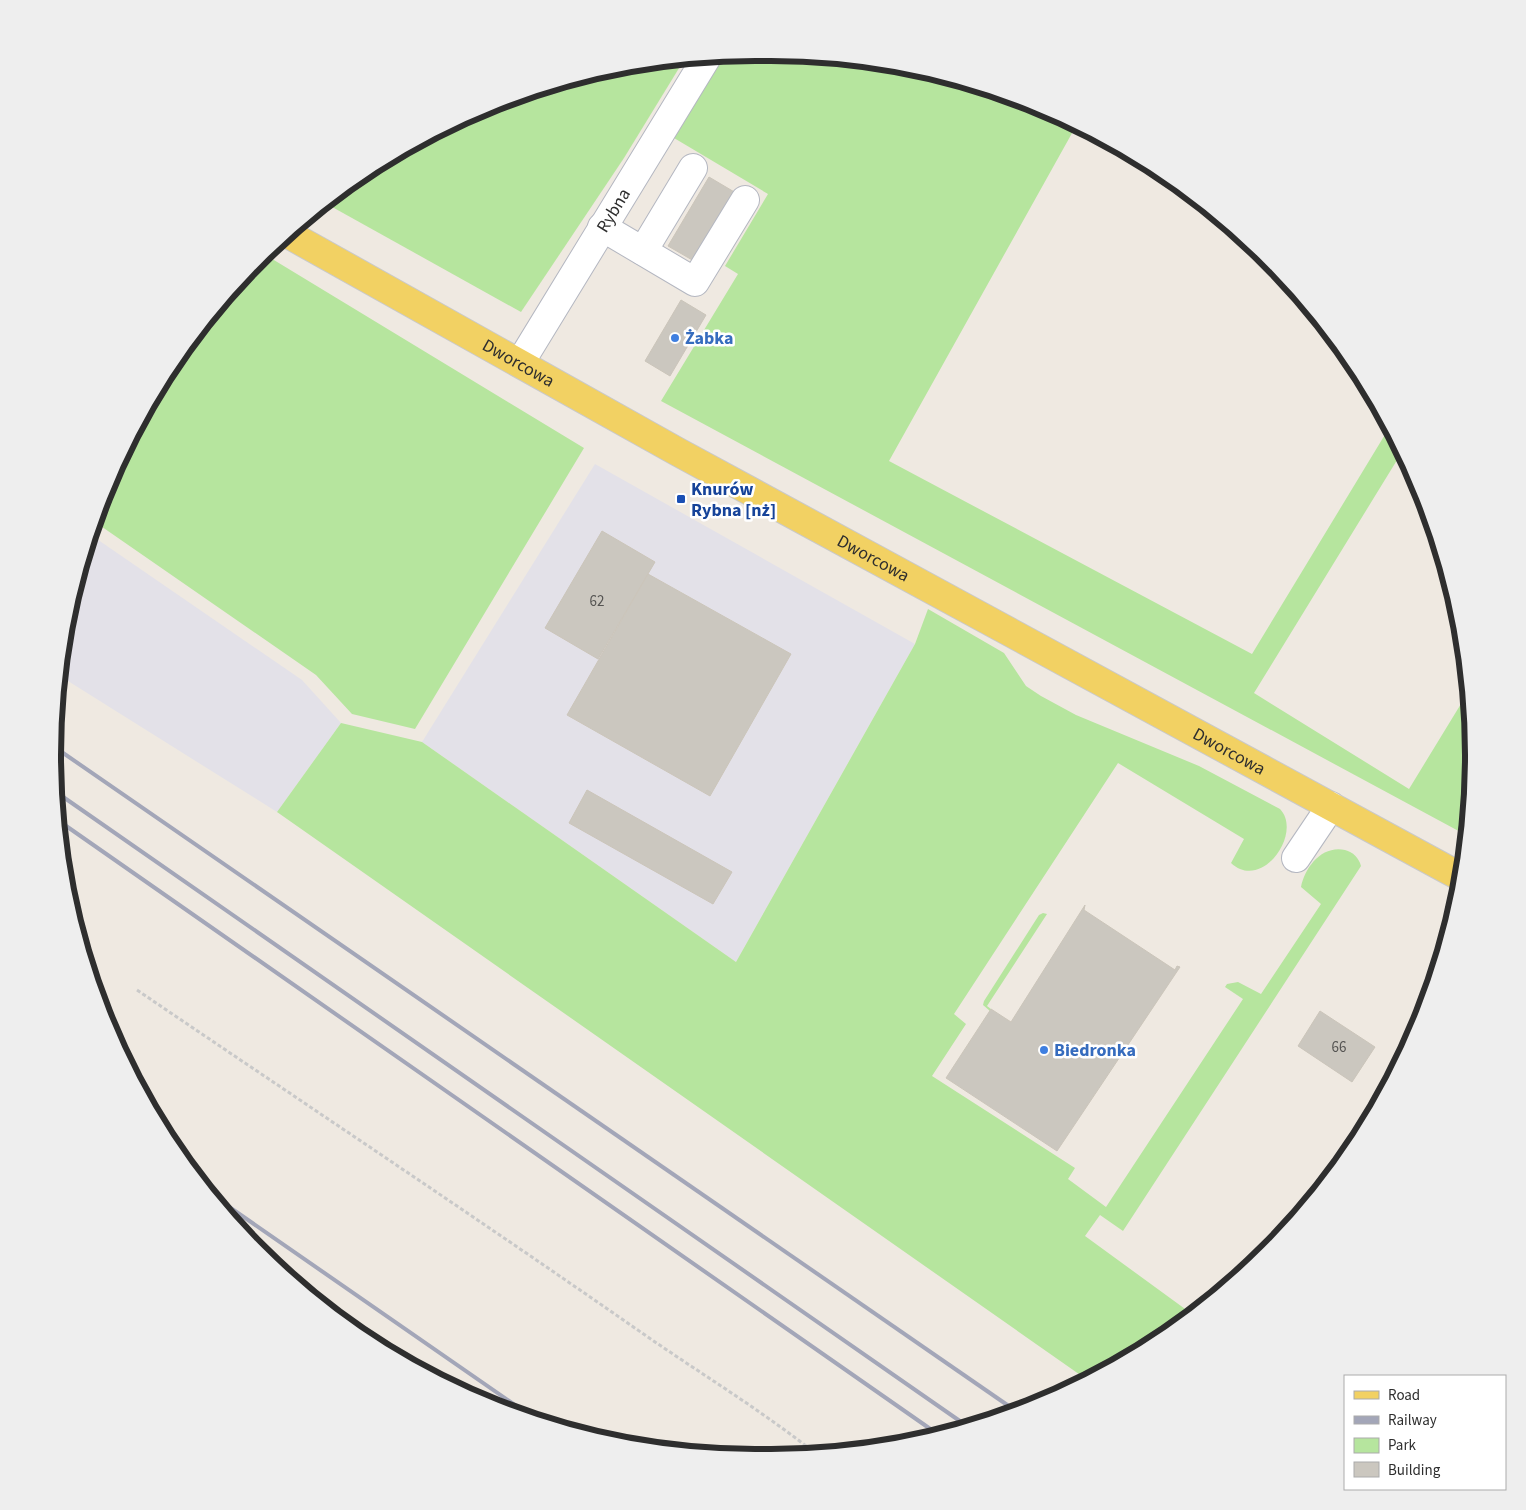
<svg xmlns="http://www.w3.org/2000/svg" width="1526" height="1510" viewBox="0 0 1526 1510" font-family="'Source Sans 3',sans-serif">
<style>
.industrial{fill:#e3e1e8}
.green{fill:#b6e59e}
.building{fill:#cbc7bf;stroke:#cbc5ba}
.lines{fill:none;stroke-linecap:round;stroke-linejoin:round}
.minor-casing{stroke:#b4b7c1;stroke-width:30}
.major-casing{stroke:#c9c9c9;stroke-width:30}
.path{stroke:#c9c9c9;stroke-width:3;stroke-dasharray:4 2.5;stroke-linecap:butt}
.minor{stroke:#fff;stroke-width:28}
.major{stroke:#f2d163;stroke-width:28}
.rail{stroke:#a3a6b8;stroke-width:4}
.shop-dot{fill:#3f7fe0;stroke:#fff;stroke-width:2}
.transit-dot{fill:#1a4fb4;stroke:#fff;stroke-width:2}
.labels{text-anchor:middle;stroke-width:5;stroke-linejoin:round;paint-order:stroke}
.number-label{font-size:15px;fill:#555452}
.street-label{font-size:18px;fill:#2e2e2e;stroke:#fff}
.shop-label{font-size:18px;font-weight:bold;fill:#366cbe;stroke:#fff;text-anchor:start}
.transit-label{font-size:18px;font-weight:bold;fill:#164399;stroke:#fff;text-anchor:start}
.rim{fill:none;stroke:#2e2e2e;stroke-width:6}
</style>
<rect width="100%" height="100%" fill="#efe9e1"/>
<g class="industrial">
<polygon points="595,464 915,644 736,962 422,742"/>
<polygon points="91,535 302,680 341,723 277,812 60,676 66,618"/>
</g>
<g class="green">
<polygon points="755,53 908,66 1040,106 1076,126 889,461 1252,654 1389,428 1402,452 1254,693 1409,789 1467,694 1473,755 1466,835 661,401 738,274 725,266 768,194 674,138 724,56"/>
<polygon points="684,60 624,158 521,312 325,203 364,171 486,106 618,66"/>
<polygon points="264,254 584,448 415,729 352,714 316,675 95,522 106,486 171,365"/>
<path d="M928 609 1004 653 1026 686 1041 696 1076 715 1199 766 1280 809C1303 833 1262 892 1231 863L1244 839 1118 763 954 1014 966 1024 932 1076 1075 1168 1068 1179 1106 1207 1243 999 1225 987 1227 984 1238 982 1261 994 1321 904 1301 887C1305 867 1322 845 1345 850 1353 852 1359 858 1361 866L1123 1231 1100 1215 1085 1236 1192 1314 1162 1339 1086 1379 277 812 341 723 422 742 736 962 915 644Z"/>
<polygon points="1043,913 1047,914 987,1006 991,1009 990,1011 983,1005 984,1001 1039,915"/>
</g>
<g class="building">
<polygon points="709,177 736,193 694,261 668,246"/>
<polygon points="681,300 706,315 670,376 645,361"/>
<polygon points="602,531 655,562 598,659 545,628"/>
<polygon points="648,574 791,654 710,796 567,715"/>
<polygon points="587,790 732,872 713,904 569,823"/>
<polygon points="1085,905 1084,910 1175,970 1177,966 1180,967 1057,1151 946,1078 991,1009 1011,1022"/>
<polygon points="1320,1011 1375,1047 1352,1082 1298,1046"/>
</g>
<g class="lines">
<g class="minor-casing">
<g id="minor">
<polyline points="602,227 695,282 745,200"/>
<polyline points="643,251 693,168"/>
<path id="s1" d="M520 363 707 57"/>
<polyline points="1296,858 1331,806"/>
</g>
</g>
<g class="major-casing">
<g id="major">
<path id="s2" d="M288 234 678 452 1461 877"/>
</g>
</g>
<path class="path" d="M137 990C302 1102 468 1212 632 1326 693 1369 757 1407 815 1453"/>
<use href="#minor" class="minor"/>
<use href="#major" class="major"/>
<g class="rail">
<polyline points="53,746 1016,1411"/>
<polyline points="56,792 967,1426"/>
<polyline points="59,821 939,1435"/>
<polyline points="212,1195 535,1419"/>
<polyline points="298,1284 407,1362"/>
</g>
</g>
<g class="shop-dot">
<circle cx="675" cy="338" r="5"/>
<circle cx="1044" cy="1050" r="5"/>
</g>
<rect class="transit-dot" x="676" y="494" width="10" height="10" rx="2.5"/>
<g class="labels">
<g class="number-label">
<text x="597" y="606">62</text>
<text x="1339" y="1052">66</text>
</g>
<g class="street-label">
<text dy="6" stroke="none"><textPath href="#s1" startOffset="179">Rybna</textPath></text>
<text dy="6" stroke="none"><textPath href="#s2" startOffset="264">Dworcowa</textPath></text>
<text dy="6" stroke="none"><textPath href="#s2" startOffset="669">Dworcowa</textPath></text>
<text dy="6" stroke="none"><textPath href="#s2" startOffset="1074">Dworcowa</textPath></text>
</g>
<g class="shop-label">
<text x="685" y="344">Żabka</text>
<text x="1054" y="1056">Biedronka</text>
</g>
<g class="transit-label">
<text x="691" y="495">Knurów<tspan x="691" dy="21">Rybna [nż]</tspan></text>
</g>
</g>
<path d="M0 0H1526V1510H0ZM755 61H771A694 694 0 0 1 1465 755V755A694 694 0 0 1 771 1449H755A694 694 0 0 1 61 755V755A694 694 0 0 1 755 61Z" fill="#eee" fill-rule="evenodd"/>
<path class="rim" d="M755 61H771A694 694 0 0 1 1465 755V755A694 694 0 0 1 771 1449H755A694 694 0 0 1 61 755V755A694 694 0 0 1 755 61Z"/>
<rect x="1344" y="1375" width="162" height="115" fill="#ffffff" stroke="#ababab"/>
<rect x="1354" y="1391" width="25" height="8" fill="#f2d163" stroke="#ababab"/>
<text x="1388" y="1400" font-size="15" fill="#2e2e2e">Road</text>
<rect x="1354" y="1416" width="25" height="8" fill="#a3a6b8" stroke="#ababab"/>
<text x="1388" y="1425" font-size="15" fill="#2e2e2e">Railway</text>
<rect x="1354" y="1438" width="25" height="15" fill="#b6e59e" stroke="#ababab"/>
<text x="1388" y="1450" font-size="15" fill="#2e2e2e">Park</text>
<rect x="1354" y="1462" width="25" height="15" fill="#cbc7bf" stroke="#ababab"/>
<text x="1388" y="1475" font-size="15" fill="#2e2e2e">Building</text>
</svg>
